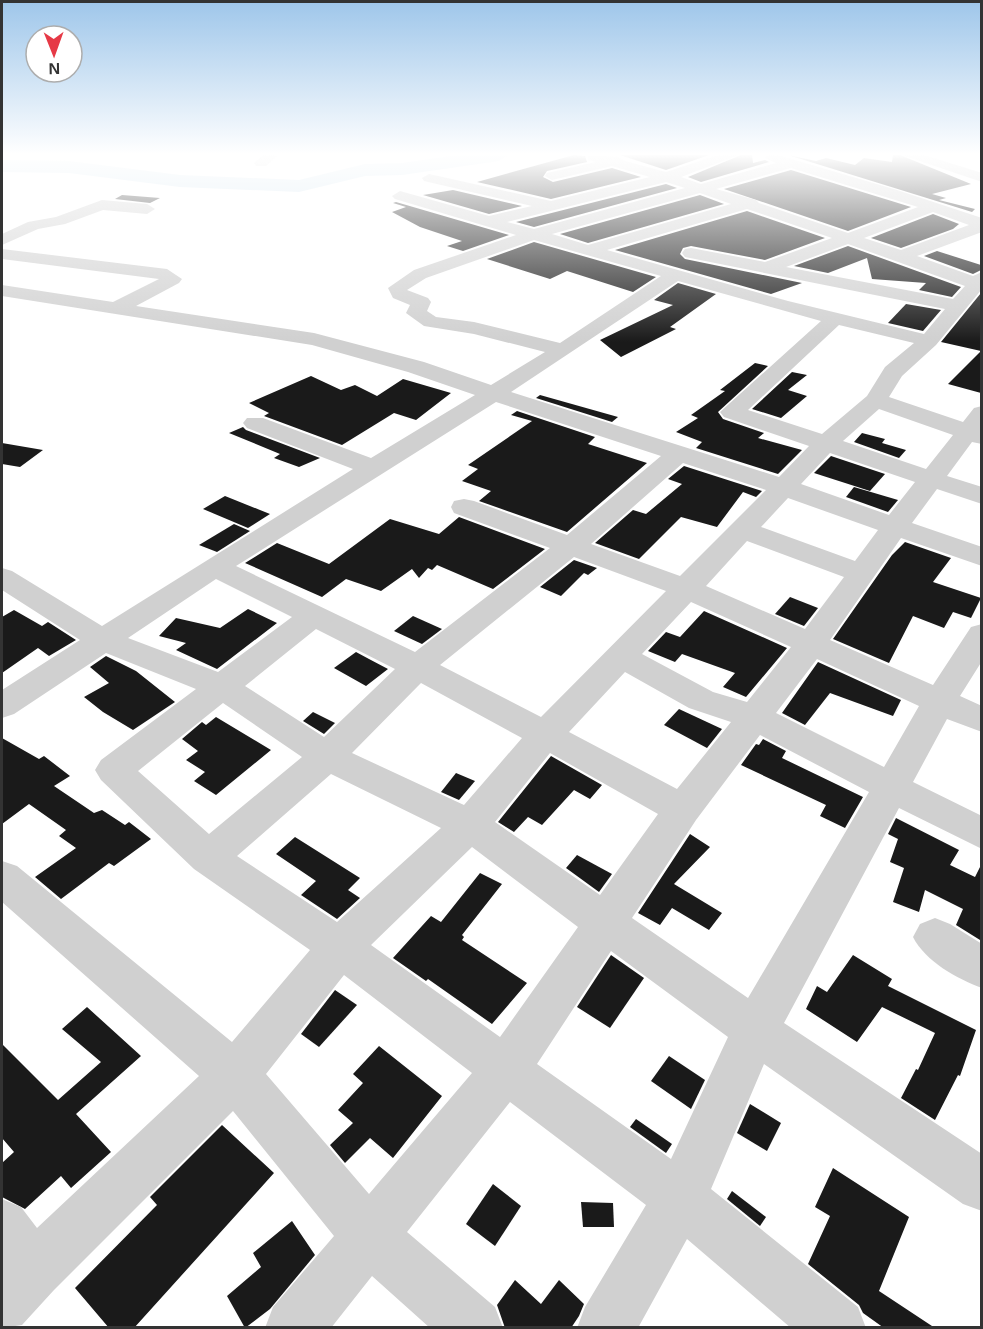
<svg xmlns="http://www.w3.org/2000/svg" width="983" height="1329" viewBox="0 0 983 1329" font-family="Helvetica,sans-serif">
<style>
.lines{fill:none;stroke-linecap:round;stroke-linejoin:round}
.river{fill:#cfe2ee;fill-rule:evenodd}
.building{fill:#1a1a1a}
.minor{fill:#d0d0d0;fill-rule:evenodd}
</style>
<rect width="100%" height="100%" fill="#fff"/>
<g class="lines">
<polygon class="river" points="457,155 508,155 499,161 402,175 365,176 299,192 180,187 69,173 2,172 2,160 69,161 180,175 299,180 365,164 402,163"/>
</g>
<g class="building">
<polygon points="574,155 585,156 587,162 547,171 543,177 553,182 612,168 641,177 551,199 477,182"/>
<polygon points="620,155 709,155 666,170"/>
<polygon points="741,155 752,155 753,163 765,160 769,162 701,182 688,177"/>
<polygon points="788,155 816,161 826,158 855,165 864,158 892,162 893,155 900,155 971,184 932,194 946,198 939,200 975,209 972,212"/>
<polygon points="791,170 911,207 848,231 724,189"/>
<polygon points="666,184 677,188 534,227 516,222"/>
<polygon points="453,190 522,206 489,214 423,195"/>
<polygon points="122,195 160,198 150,203 115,199"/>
<polygon points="700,195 724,204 588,243 560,234"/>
<polygon points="396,202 509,235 463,251 447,246 462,241 420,227 392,212 406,207 393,203"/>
<polygon points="747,211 825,238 765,260 691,246 683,248 680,254 685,259 802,283 771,294 615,250"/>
<polygon points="933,214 959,224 953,229 901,248 871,238"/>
<polygon points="534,242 656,277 633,292 567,271 550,279 487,259"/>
<polygon points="848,246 961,287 952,297 919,290 926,283 872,279 867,258 828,273 794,266"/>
<polygon points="937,251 981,265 981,270 973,274 924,256"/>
<polygon points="678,283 716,294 670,327 676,329 621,357 600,340 673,305 654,300"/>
<polygon points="981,293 981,393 948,384 981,351 941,342"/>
<polygon points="906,304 941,310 923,331 888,323"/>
<polygon points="755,363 768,366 718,412 723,419 764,433 758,438 802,450 778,474 696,448 702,442 676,432 698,418 691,415 725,391 720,390"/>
<polygon points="792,372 807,375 788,390 807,396 781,418 752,409"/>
<polygon points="311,376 341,390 355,385 377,396 403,379 451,393 416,420 394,413 342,445 264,416 269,413 249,403"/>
<polygon points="540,395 618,417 612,422 536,398"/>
<polygon points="517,411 595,437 588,444 647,463 567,532 479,501 491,491 462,481 478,469 468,465 532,421 511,415"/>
<polygon points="243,427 246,430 320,458 299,467 274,458 280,454 229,433"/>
<polygon points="862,433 885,439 882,443 906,450 899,458 854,442"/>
<polygon points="2,443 43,450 20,467 2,464"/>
<polygon points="831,456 885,474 870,491 814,473"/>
<polygon points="684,466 762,491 756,497 743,492 717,527 681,517 639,559 595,543 633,510 646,514 682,484 668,479"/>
<polygon points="854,487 898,500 888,512 846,497"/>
<polygon points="225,496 270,514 248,528 203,509"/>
<polygon points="459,517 545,549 493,589 437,565 432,570 428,568 419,578 412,569 381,591 346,579 322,597 245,563 277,543 329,564 390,519 439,534"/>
<polygon points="234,524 250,531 217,552 199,545"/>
<polygon points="905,542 951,558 933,582 981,598 971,618 953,612 944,628 913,616 889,663 833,639 892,555"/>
<polygon points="574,560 597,568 588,575 584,573 561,596 540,587"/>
<polygon points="790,597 818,608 804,626 775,614"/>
<polygon points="248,609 277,623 217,669 176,650 186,643 159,636 176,618 220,628"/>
<polygon points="14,610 42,626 48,622 76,640 49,656 38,648 2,673 2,617"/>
<polygon points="704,611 787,648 746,697 723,687 735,673 682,654 675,662 648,651 666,632 680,637"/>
<polygon points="413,616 442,629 422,644 394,631"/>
<polygon points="356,652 369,659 388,669 366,686 334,668"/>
<polygon points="106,656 136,671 175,702 133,730 103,712 84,697 109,683 90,667"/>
<polygon points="818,662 901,700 893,716 830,693 805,725 782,713"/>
<polygon points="679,709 722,729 707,748 664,725"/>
<polygon points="313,712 335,723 324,734 303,721"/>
<polygon points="216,717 271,750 216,795 194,781 205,772 186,760 198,751 182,739 202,722 206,725"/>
<polygon points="2,738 39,759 44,756 70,776 54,786 94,813 102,810 125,825 129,822 151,839 114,866 109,863 61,899 35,877 76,848 59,836 66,830 29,804 2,824"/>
<polygon points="763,739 786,751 782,758 863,797 845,828 820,816 826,805 741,765 756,744 759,745"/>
<polygon points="551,756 602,785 590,799 574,790 542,825 528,817 514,832 498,822"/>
<polygon points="456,773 475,781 459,800 441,792"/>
<polygon points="896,818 959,850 950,865 975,877 981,865 980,940 956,925 963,909 925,890 919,912 893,902 904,868 890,862 898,839 888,834"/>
<polygon points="690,834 710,847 674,884 722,913 709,930 672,908 660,925 638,913"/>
<polygon points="295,837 360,878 348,890 360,898 337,919 301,895 316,881 276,854"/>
<polygon points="577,855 612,874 599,892 566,868"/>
<polygon points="480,873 502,884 462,935 464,937 462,940 527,983 492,1024 428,979 426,981 393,958 431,916 441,922"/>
<polygon points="611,955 644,978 610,1028 577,1007"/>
<polygon points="853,955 892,979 888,986 976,1030 960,1076 958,1075 935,1120 901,1098 916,1069 918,1070 935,1033 882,1007 857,1042 806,1009 817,986 827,992"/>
<polygon points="335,990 357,1005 319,1047 301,1034"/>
<polygon points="87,1007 141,1056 76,1114 111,1152 71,1188 61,1176 25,1209 2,1197 2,1163 14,1152 2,1138 2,1044 58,1100 101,1062 62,1029"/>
<polygon points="379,1046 442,1096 393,1158 370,1138 345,1163 330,1145 353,1123 338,1110 363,1083 353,1074"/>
<polygon points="669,1056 705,1080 691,1109 651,1081"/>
<polygon points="750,1104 781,1123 767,1151 737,1133"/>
<polygon points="636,1119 672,1144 666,1153 630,1127"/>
<polygon points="222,1125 274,1173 134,1328 109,1328 75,1288 157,1205 150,1197"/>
<polygon points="833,1168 909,1217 879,1291 935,1328 884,1328 863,1313 859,1305 808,1264 830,1216 815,1207"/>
<polygon points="493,1184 521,1206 495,1246 466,1224"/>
<polygon points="732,1191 766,1217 760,1226 727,1199"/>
<polygon points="581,1202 613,1203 614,1227 583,1227"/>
<polygon points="292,1221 315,1255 270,1309 245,1328 227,1296 261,1267 253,1253"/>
<polygon points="515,1280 541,1304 559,1280 584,1304 579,1316 571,1328 505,1328 497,1305"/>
</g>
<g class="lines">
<g class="minor">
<polygon points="263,155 278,155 266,166 256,166 254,163"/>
<path d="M587 155 618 157 625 161 666 172 718 155H739L681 177 701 184 776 163 765 158 767 155H778L897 190 982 218V232L917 256 973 276 982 272V289L936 345 902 376 889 397 963 422 974 408 982 406V444L972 442 947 476 982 487V504L937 489 912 523 982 547V566L901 538 830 640 933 685 971 627 982 624V661L960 696 982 706V732L947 719 913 782 982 816V849L899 808 784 1023 982 1154V1211L963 1204 764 1064 711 1189 858 1307 866 1328H791L687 1239 638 1328H577L585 1307 646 1205 510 1102 407 1232 495 1307 503 1328H430L372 1276 331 1328H265L273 1307 334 1236 233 1111 54 1290 22 1325 2 1328V1199L21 1207 37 1228 199 1076 2 902V861L17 866 232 1042 310 950 194 869 101 780 95 770 101 760 196 689 106 653 14 714 2 718V690L80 640 2 590V568L12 571 102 626 353 469 247 428 243 423 247 418H263L371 458 475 395 408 372 312 345 2 296V285L113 302 159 279 2 259V249L167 269 182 279 179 283 136 306 314 333 424 362 491 385 545 352 474 334 424 326 406 313 410 305 393 298 388 288 414 270 516 235 395 199 392 196 400 191 489 216 532 206 424 181 422 178 429 174 551 201 650 177 612 166 552 180 545 176 547 173 596 162 588 160ZM791 168 918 207 848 233 759 203 756 200 716 189ZM666 182 685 188 534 229 507 222ZM700 193 731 204 588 245 552 234ZM747 209 832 238 765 262 691 248 685 249 682 253 685 257 945 309 924 334 788 301 607 250ZM933 212 969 225 901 250 864 238ZM534 240 661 276 560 343 474 322 436 317 427 311 431 302 428 298 407 290 426 278ZM848 244 965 286 953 299 786 267ZM678 281 821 321 720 412 724 417 809 446 779 477 511 392ZM839 325 914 343 885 367 867 396 822 434 748 410ZM496 402 661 456 567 535 474 501 464 499 454 501 451 507 454 513 550 548 415 652 236 566ZM879 409 953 435 926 469 843 441ZM830 453 915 482 889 515 801 484ZM683 463 766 490 680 576 591 544ZM788 498 878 530 855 561 761 527ZM747 541 844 577 805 629 706 586ZM574 557 666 591 541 717 440 665ZM216 579 292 617 218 672 128 638ZM691 602 791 647 747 702 713 692 642 654ZM316 629 395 669 324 737 245 686ZM817 659 919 706 884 767 776 713ZM625 672 689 708 731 722 677 789 569 732ZM421 683 522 738 464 805 352 753ZM223 703 302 757 209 834 138 771ZM760 735 869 792 748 998 632 918 696 820ZM550 753 658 814 600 895 495 822ZM331 774 441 828 337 922 237 856ZM472 847 578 927 500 1037 371 945ZM611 951 728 1037 671 1159 537 1064ZM344 975 472 1073 369 1194 266 1074Z"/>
<polygon points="902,155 924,155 982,173 982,182"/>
<polygon points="102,200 147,204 155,209 147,214 103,210 65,224 38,229 2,245 2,234 28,222 56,217"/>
<path d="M935 918 950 924 982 944V988C957 979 925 961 913 937L920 924Z"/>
</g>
</g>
<linearGradient id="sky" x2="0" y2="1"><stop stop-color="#9ec6ea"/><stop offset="0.45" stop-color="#fff"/><stop offset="1" stop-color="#fff" stop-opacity="0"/></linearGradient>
<rect width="983" height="342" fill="url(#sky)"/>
<rect width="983" height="1329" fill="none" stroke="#333333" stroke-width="6"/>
<g transform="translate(54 54) rotate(179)"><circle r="28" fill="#ffffff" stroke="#adadad" stroke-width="1.5"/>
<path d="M0-4.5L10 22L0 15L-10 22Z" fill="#e63946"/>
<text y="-9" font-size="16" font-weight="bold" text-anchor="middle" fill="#333333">N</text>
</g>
</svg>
